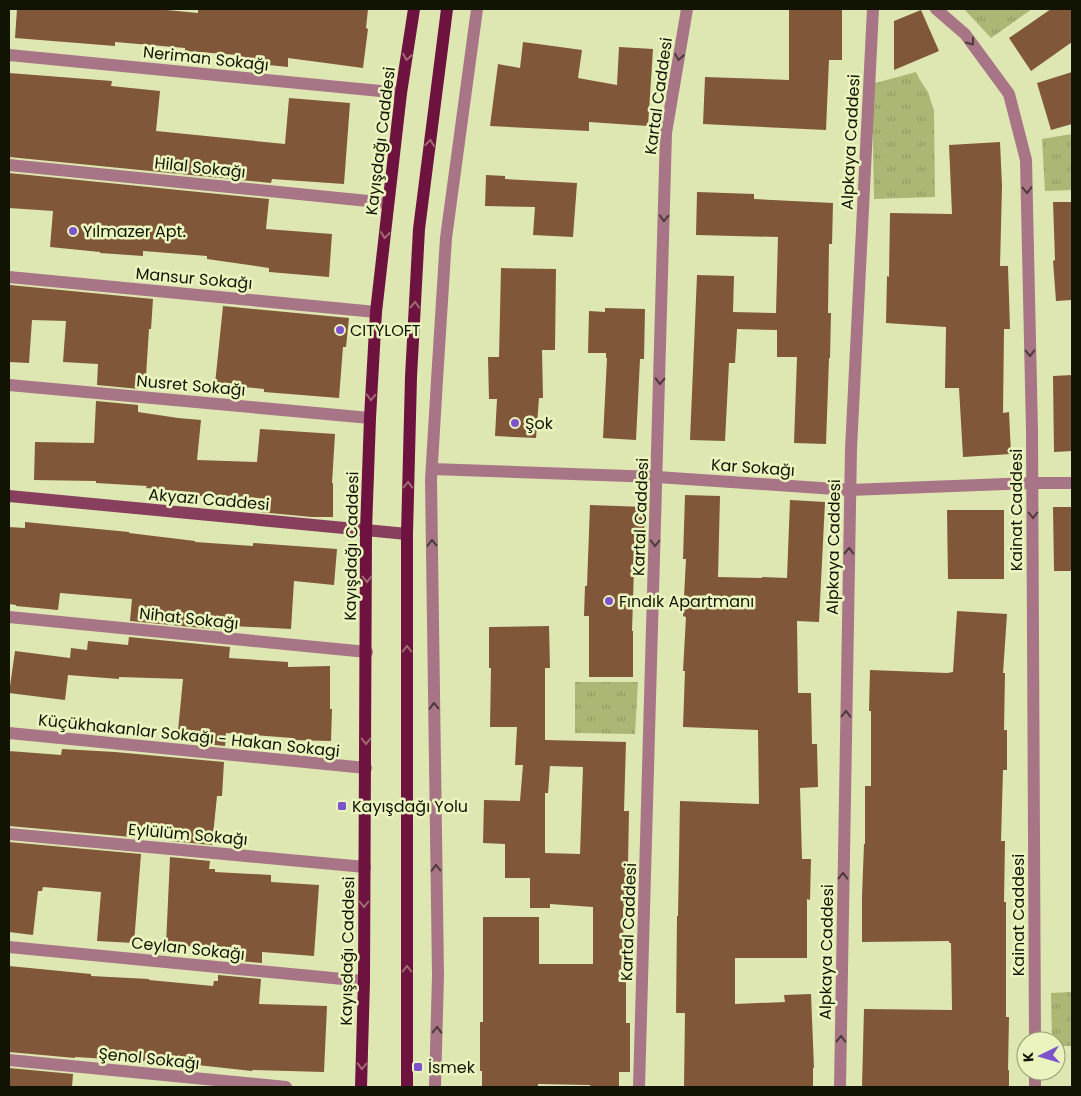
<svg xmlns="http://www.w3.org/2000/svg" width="1081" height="1096" viewBox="0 0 1081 1096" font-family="Poppins,sans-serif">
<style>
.grass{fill:url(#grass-tufts)}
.building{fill:#815739;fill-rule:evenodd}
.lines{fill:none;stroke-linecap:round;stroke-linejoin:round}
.street{stroke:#a87587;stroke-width:12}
.secondary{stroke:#883f5d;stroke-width:12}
.primary{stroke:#6e1240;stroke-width:12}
.oneway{stroke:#4d3b37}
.oneway2{stroke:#a06c72}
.poi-dot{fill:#7d53cc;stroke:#ebf4be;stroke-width:2}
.labels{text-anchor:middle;stroke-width:5;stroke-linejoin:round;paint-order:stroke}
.street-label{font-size:16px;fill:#111402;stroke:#ebf4be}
.poi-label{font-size:16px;fill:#111402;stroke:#ebf4be;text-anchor:start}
</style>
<defs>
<pattern id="grass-tufts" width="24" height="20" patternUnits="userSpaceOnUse" patternTransform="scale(1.25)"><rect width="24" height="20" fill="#acb675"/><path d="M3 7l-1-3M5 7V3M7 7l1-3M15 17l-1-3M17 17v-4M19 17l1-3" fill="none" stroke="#939c64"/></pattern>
</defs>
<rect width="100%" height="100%" fill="#dee7b1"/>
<g class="grass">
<polygon points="964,9 1032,9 991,38"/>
<polygon points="916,72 920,80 928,92 934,111 935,197 874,199 872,84"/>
<polygon points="1072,134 1072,190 1045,191 1042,139"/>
<polygon points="575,682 638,682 635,734 575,733"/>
<polygon points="1072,992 1072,1046 1056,1046 1056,1041 1052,1041 1051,993"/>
</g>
<g class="building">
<polygon points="17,9 156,9 198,13 198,9 368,9 366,28 368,29 363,68 288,58 288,67 238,62 239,55 185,51 185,48 115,42 115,46 15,38"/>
<polygon points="789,9 842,9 842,60 829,60 826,130 703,124 705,77 789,80"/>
<polygon points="1051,9 1072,9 1072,42 1031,71 1009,38"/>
<polygon points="921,10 939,51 894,70 894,21"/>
<polygon points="523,42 582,50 578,78 617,85 619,47 653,49 648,126 589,122 589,131 490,126 498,64 520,68"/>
<polygon points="1072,72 1072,124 1051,130 1037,83"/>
<polygon points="9,73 112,81 111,86 160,91 156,131 285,144 289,98 350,103 344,184 272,179 271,183 9,157"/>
<polygon points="1000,142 1002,186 1000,266 1008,266 1010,329 1004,329 1003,413 1009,412 1011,454 963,457 959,388 945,388 946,327 886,323 887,276 889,277 890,213 952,214 949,145"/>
<polygon points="9,173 269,199 266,229 332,234 329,277 269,272 269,268 207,259 207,256 143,251 143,256 100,253 100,252 50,247 53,211 9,208"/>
<polygon points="486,175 505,176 505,179 577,183 573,237 533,235 535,207 485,206"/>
<polygon points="697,192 754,194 754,199 833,203 832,244 829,244 828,313 831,313 830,358 829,358 826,444 794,443 797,357 777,357 777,330 737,329 735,363 729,363 725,441 690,440 697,275 734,276 733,312 776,313 778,237 696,235"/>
<polygon points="1053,202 1072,202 1072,300 1056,301 1053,261 1055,260"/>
<polygon points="501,268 556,269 555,350 542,350 543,398 539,398 536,438 495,436 497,399 489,399 488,357 499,357"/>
<polygon points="10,285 153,299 151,329 149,329 146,376 139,375 139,389 97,385 98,364 63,362 66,321 32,320 29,363 9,362 9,287 10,287"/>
<polygon points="223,306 349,318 346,347 343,347 339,398 264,392 264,389 215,384"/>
<polygon points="605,308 645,309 644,359 640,359 636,440 603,438 607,358 606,358 606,353 588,353 589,311 605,312"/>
<polygon points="1072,375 1072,451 1054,452 1053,376"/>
<polygon points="96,401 138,405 138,412 178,418 201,420 197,460 257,462 260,429 335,434 332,483 333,483 333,517 312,517 259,512 259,498 199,496 199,493 146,488 147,486 96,483 96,481 34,480 35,442 94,443"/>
<polygon points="685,495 720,496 718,577 762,578 762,577 787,578 790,500 825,502 819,622 797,621 798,693 811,693 812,744 817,744 818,787 800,788 802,859 811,859 810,900 807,899 807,958 735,958 735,1004 785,1002 784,995 811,994 814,1068 813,1068 813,1087 684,1087 685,1013 676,1013 677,916 678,916 680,801 759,804 758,730 683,727 685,671 683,671 686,617 683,616 686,559 683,559"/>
<polygon points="590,505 645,507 643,568 634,568 632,631 633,631 633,677 589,677 589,616 584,616 585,586 587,586"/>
<polygon points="1053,507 1072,507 1072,571 1054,571"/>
<polygon points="947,510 1004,510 1004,579 948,579"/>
<polygon points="25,522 129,532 129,533 195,541 195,542 253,546 253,543 337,549 334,585 294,581 291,629 232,626 232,631 130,621 132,599 60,593 58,610 16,606 16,605 9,604 9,527 25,528"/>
<polygon points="957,611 1007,614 1003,673 1005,673 1004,730 1007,730 1007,770 1003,770 1001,841 1005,841 1004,902 1006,902 1006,1017 1009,1017 1008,1070 1009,1070 1009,1087 862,1087 864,1009 952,1010 951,943 949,943 949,941 862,942 862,896 864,844 865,844 865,786 871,786 871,711 869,711 870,670 947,673 953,672"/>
<path d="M549 626 550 668H545V740L626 742 624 811H629L628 864 632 865 630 909H623L624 974H626V1023H630V1072H619V1087H590V1085L538 1084V1087H482V1071H480V1022H483V917H539V964H593V907L550 904V908H530V878H505V844L483 843 484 800 520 801 523 765H515L517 727H490L491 668H489V627ZM550 766 583 767 580 854 545 853V793H548Z"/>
<polygon points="129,637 230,647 229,658 288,662 288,667 330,666 330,709 332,709 331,741 292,740 292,738 226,733 225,746 177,741 183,679 119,677 119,679 68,675 65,700 9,693 15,651 70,658 71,648 87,650 88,641 128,645"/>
<polygon points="62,749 115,752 224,762 222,796 217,796 212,845 170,841 171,825 143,824 142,838 9,826 9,751 61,755"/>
<polygon points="9,842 141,854 134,943 97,941 101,892 43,887 42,891 38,891 33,935 9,932"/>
<polygon points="170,857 210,861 209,869 215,869 215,872 271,875 271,882 319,885 314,956 262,952 262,963 219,959 220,948 166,945"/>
<polygon points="9,966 91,974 91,976 149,979 149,980 213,986 214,981 218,981 218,975 261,979 259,1004 327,1006 324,1072 253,1070 252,1071 197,1065 197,1067 142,1061 75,1057 75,1058 9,1052"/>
<polygon points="9,1068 73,1074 72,1087 9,1087"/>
</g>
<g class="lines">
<g class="street">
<polyline points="936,9 965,34 1009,94 1026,160 1032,431 1035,1041"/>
<polyline points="9,55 401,93"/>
<polyline points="9,165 388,203"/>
<polyline points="9,277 376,312"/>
<polyline points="9,385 370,418"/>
<polyline points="432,469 657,477 850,490 1032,483 1072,483"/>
<polyline points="9,617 367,652"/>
<polyline points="9,733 366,768"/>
<polyline points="9,834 365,867"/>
<polyline points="9,947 364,981"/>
<polyline points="9,1060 286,1087"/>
<polyline points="1035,1071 1035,1087"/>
<polyline points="435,1087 438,975 431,480 437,380 446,238 477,9"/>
<polyline points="639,1087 666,133 687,9"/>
<polyline points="840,1087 851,449 873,9"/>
</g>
<polyline class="secondary" points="9,496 407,534"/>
<g class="primary">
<polyline points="361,1087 364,981 366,530 370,418 376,312 401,93 414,9"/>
<polyline points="407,1087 407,534 411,377 419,229 447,9"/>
</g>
</g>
<defs><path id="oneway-chevron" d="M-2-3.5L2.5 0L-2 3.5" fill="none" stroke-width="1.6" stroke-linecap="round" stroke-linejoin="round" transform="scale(1.25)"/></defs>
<g class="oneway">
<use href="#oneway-chevron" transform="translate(971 42) rotate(54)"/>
<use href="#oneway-chevron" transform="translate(679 57) rotate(99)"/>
<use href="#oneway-chevron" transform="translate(1027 190) rotate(89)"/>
<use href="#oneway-chevron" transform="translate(664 218) rotate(92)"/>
<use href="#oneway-chevron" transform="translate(1030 353) rotate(89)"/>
<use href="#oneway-chevron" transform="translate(660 381) rotate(92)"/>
<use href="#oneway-chevron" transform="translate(1033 515) rotate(90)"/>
<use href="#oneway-chevron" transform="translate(432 543) rotate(-91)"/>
<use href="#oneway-chevron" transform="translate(655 543) rotate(92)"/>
<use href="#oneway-chevron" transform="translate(849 551) rotate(-89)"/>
<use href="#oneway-chevron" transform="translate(434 706) rotate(-91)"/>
<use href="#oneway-chevron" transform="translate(846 714) rotate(-89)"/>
<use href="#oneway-chevron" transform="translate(436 868) rotate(-91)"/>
<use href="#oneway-chevron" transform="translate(843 876) rotate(-89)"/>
<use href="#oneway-chevron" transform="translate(437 1030) rotate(-89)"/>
<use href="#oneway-chevron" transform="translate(841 1039) rotate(-89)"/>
</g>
<g class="oneway2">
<use href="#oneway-chevron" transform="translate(407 57) rotate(99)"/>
<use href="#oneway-chevron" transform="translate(430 143) rotate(-83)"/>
<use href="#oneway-chevron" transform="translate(385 235) rotate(96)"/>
<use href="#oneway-chevron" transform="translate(415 305) rotate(-87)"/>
<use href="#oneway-chevron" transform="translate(371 397) rotate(93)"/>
<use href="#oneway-chevron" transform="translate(408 485) rotate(-88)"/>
<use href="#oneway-chevron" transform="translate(367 579) rotate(90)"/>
<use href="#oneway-chevron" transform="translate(407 649) rotate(-90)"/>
<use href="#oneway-chevron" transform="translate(366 741) rotate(90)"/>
<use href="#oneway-chevron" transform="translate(364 904) rotate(90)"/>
<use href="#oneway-chevron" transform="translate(407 969) rotate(-90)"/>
<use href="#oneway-chevron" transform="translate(362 1066) rotate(91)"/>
</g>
<g class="poi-dot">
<circle cx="73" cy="231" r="5"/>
<circle cx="340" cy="330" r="5"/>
<circle cx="515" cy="423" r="5"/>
<circle cx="609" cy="601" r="5"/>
<rect x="337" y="801" width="10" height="10" rx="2.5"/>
<rect x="413" y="1062" width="10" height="10" rx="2.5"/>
</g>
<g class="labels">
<g class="street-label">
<text transform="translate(206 58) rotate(6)" y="6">Neriman Sokağı</text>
<text transform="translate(658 96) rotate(-82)" y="6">Kartal Caddesi</text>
<text transform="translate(380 141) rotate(-83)" y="6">Kayışdağı Caddesi</text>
<text transform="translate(850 142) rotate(-87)" y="6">Alpkaya Caddesi</text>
<text transform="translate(200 167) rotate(6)" y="6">Hilal Sokağı</text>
<text transform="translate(194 278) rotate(5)" y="6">Mansur Sokağı</text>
<text transform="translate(191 385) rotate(5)" y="6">Nusret Sokağı</text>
<text transform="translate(753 467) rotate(4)" y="6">Kar Sokağı</text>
<text transform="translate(209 499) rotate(5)" y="6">Akyazı Caddesi</text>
<text transform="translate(1016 510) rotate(-90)" y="6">Kainat Caddesi</text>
<text transform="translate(640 517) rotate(-88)" y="6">Kartal Caddesi</text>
<text transform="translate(351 546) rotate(-89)" y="6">Kayışdağı Caddesi</text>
<text transform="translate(833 547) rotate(-89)" y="6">Alpkaya Caddesi</text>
<text transform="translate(189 618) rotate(6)" y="6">Nihat Sokağı</text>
<text transform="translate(189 735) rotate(6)" y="6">Küçükhakanlar Sokağı - Hakan Sokagi</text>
<text transform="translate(188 834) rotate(5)" y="6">Eylülüm Sokağı</text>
<text transform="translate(1018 915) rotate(-90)" y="6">Kainat Caddesi</text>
<text transform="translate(628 922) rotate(-88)" y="6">Kartal Caddesi</text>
<text transform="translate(188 948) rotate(6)" y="6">Ceylan Sokağı</text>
<text transform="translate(347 951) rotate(-89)" y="6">Kayışdağı Caddesi</text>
<text transform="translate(826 952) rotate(-89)" y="6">Alpkaya Caddesi</text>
<text transform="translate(149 1058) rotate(6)" y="6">Şenol Sokağı</text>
</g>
<g class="poi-label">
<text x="83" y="237">Yılmazer Apt.</text>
<text x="350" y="336">CITYLOFT</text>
<text x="525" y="429">Şok</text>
<text x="619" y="607">Fındık Apartmanı</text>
<text x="352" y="812">Kayışdağı Yolu</text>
<text x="428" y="1073">İsmek</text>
</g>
</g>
<rect width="1081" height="1096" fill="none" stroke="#111402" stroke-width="20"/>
<g transform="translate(1041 1056) rotate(265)"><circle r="24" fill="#ebf4be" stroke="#949a73"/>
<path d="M0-4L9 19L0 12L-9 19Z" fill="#7d53cc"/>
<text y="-8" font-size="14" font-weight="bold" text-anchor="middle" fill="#111402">K</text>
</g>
</svg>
